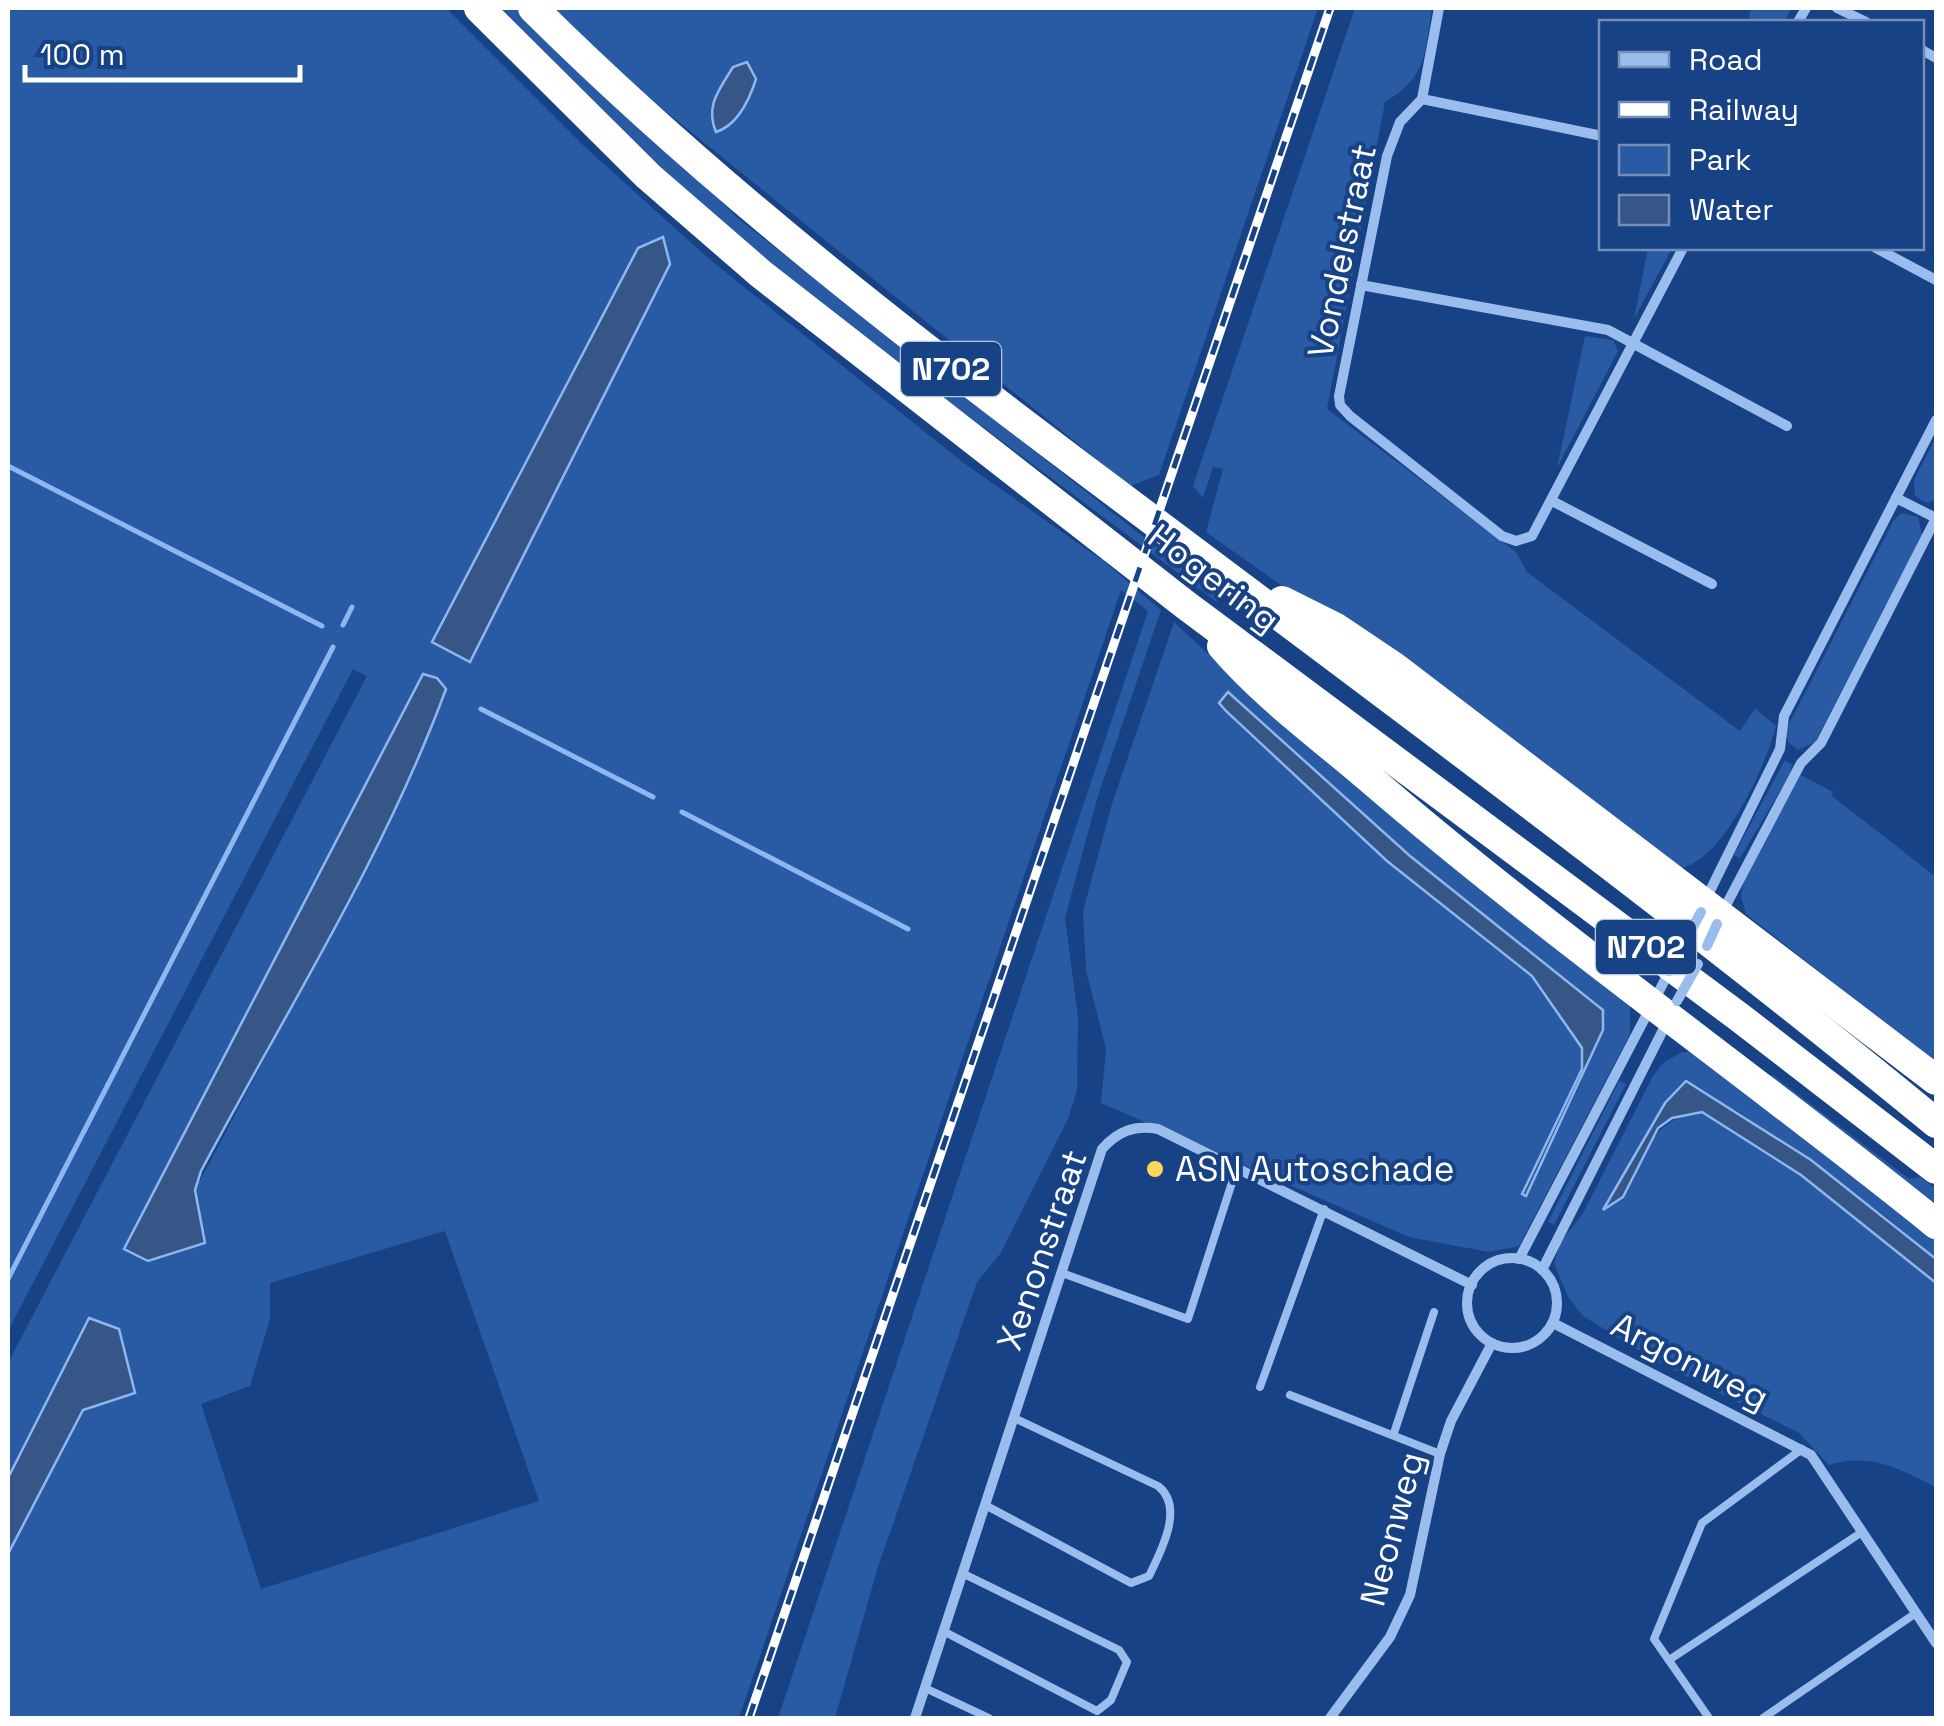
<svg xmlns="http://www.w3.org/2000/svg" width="1944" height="1726" viewBox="0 0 1944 1726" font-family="'Space Grotesk',sans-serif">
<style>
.green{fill:#295ba4;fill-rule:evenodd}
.water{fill:#365688;stroke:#8eb7f0;stroke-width:2.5}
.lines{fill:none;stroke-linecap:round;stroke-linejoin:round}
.stream{stroke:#8eb7f0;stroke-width:5}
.lane{stroke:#9bbded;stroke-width:8}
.street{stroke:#9bbded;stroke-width:10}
.highway{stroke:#fff;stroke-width:30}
.rail-casing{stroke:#fff;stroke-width:9}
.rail{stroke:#174285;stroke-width:5;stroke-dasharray:15;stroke-linecap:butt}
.street-bridge{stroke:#9bbded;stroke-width:10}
.poi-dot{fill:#ffd658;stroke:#174285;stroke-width:4}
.labels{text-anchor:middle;stroke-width:8;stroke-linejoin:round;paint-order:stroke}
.shield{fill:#174285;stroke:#b9c6da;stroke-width:2.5}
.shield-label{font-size:32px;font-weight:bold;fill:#fff}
.street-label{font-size:35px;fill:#fff;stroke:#174285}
.poi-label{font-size:35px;fill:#fff;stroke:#174285;text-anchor:start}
</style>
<rect width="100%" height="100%" fill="#174285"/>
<g class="green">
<path d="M8 8H446L585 147 708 258 961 461 1106 563 1161 610 1097 799 1065 918 1078 1017 1077 1090 1068 1119 1000 1254 977 1282 877 1570 835 1718H778L1148 611 1121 590 739 1718H8V1554L83 1409 89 1318 8 1478V1363L367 676 353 669 8 1331ZM663 237 670 264 469 661 432 642 638 248ZM423 674 437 678 446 689 381 839 195 1190 124 1249ZM445 1231 539 1501 261 1589 201 1404 250 1386 270 1319V1283Z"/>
<polygon points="494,8 518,8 740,220 1220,597 1217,602 797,288 594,108"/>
<polygon points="554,8 1318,8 1159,475 1130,486 624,78"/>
<path d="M1355 8H1432C1424 53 1428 77 1385 102L1327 409 1516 552 1527 572 1740 731 1755 708 1776 726C1766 765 1723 862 1680 868L1206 532 1223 469 1213 467 1203 498 1193 486Z"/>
<polygon points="1751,8 1791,8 1785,22 1748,22"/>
<polygon points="1648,248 1672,248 1634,319"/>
<polygon points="1585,336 1613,340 1618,351 1557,468"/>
<polygon points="1936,437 1936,500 1926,503 1915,496 1914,480"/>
<polygon points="1902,513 1918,517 1922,535 1815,742 1798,750 1788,742 1786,730 1894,520"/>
<path d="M1174 622 1224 669 1630 1001V1034L1519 1246 1489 1252 1409 1237 1101 1103 1106 1049 1086 970 1083 911 1112 804ZM1228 692 1410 856 1598 1004 1605 1016 1579 1087 1526 1195 1523 1194 1526 1186 1582 1069V1048L1532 976 1387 861 1226 711Z"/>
<polygon points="1785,760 1792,765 1789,776 1740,858 1734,855"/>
<polygon points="1801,775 1833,792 1832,796 1936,877 1936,1063 1746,914 1741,896 1744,880"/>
<path d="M1682 1052H1699L1936 1232V1259L1884 1215 1736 1110 1665 1103 1606 1205C1654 1182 1631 1121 1702 1112L1801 1175 1936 1283V1487C1900 1469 1871 1452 1829 1465L1799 1433 1656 1361 1583 1316 1568 1297 1554 1263 1560 1243 1583 1213 1653 1076 1663 1063Z"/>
<polygon points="1771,1074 1909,1179 1920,1177 1936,1189 1936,1215 1773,1085"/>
<polygon points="1619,1081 1626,1084 1554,1225 1548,1222"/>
</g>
<g class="water">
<path d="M747 62 756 79C749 101 738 125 716 132 705 106 719 90 733 67Z"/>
<polygon points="663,237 670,264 470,662 432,642 638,248"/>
<path d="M423 674 437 678 446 689C384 857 285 1013 201 1171L195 1190 205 1243 148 1261 124 1249Z"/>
<polygon points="1228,692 1410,856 1603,1010 1603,1030 1526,1196 1522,1194 1526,1186 1582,1069 1582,1048 1532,976 1387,861 1226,711 1219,703"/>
<polygon points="1686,1081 1811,1160 1936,1259 1936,1283 1801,1175 1702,1112 1672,1118 1658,1128 1623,1197 1603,1210 1665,1103"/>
<polygon points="89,1318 119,1329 135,1393 83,1410 8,1554 8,1478"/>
</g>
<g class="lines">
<g class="stream">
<polyline points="8,466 322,626"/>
<polyline points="343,625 352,607"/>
<polyline points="481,709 653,797"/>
<polyline points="682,812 908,929"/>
<polyline points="8,1279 333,647"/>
</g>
<g class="lane">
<polyline points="1062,1273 1188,1319 1237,1167"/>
<polyline points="1260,1387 1324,1209"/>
<polyline points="1290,1395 1440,1454"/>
<polyline points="1394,1433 1434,1312"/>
<path d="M985 1505 1131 1583 1149 1576C1161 1551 1185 1507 1158 1486L1014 1418"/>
<polyline points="943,1631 1097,1711 1111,1700 1127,1662 1119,1650 962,1573"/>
<polyline points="1669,1660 1862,1532"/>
<polyline points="925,1688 989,1718"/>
<polyline points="1709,1718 1654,1639 1702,1523 1802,1449"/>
<polyline points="1763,1718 1916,1613"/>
</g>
<g class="street">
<polyline points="1439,8 1422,99 1400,122 1387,156 1339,396 1340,405 1350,416 1502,536 1516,541 1532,536 1683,248"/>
<polyline points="1837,8 1866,22"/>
<polyline points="1798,22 1806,8"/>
<polyline points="1922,50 1936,58"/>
<polyline points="1422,99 1602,136"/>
<polyline points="1876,248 1936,280"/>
<polyline points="1361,285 1608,330 1787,426"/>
<polyline points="1896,498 1936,518"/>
<polyline points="1554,502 1712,584"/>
<polyline points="1706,899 1780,749 1784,716 1936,420"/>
<polyline points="1723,911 1801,763 1821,743 1936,518"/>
<circle cx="1512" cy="1303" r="45"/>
<polyline points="1519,1259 1669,972"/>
<polyline points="1542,1270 1668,1020"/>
<polyline points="1553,1323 1811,1455 1936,1643"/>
<path d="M915 1718 1102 1149C1118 1131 1134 1125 1158 1129L1472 1285"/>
<polyline points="1330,1718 1390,1637 1410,1595 1440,1454 1451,1421 1492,1343"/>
</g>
<g class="highway">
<polyline points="479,8 648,176 761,274 1187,606 1739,1017 1936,1169"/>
<path d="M533 8C729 203 950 369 1172 535 1429 728 1688 919 1936 1123"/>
<polyline points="1282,601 1336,628 1394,667 1936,1080"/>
<path d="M1222 646C1266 697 1318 734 1369 778 1551 935 1749 1073 1936 1224"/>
</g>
<g class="rail-casing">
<polyline id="rail" points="749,1718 1330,8"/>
</g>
<use href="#rail" class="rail"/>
<g class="street-bridge">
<polyline points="1707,946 1717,924"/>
<polyline points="1669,971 1701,912"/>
<polyline points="1677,1001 1698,964"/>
</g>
</g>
<circle class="poi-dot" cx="1155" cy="1169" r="10"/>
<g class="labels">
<g class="shield">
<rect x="901" y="342" width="100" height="54" rx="8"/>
<rect x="1596" y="920" width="100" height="54" rx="8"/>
</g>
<g class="shield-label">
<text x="951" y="380">N702</text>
<text x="1646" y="958">N702</text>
</g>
<g class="street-label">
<text transform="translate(1342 251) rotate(-78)" y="12">Vondelstraat</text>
<text transform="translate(1214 578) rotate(37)" y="12">Hogering</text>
<text transform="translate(1042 1250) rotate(-71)" y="12">Xenonstraat</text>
<text transform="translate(1690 1361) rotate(27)" y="12">Argonweg</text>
<text transform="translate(1392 1529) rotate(-75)" y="12">Neonweg</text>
</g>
<g class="poi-label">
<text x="1175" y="1181">ASN Autoschade</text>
</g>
</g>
<rect width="1944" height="1726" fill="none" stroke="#ffffff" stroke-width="20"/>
<rect x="1599" y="20" width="325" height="230" fill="#174285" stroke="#748eb6" stroke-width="2.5"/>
<rect x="1619" y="52" width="50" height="15" fill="#9bbded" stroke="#748eb6" stroke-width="2.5"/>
<text x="1689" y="70" font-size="30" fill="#ffffff">Road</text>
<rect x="1619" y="102" width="50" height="15" fill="#ffffff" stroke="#748eb6" stroke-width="2.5"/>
<text x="1689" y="120" font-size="30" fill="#ffffff">Railway</text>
<rect x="1619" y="145" width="50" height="30" fill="#295ba4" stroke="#748eb6" stroke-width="2.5"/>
<text x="1689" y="170" font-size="30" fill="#ffffff">Park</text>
<rect x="1619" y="195" width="50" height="30" fill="#365688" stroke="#748eb6" stroke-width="2.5"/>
<text x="1689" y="220" font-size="30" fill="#ffffff">Water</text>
<path d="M25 65v15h275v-15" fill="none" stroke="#ffffff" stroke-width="5"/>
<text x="40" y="65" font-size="30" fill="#ffffff" stroke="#174285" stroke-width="8" paint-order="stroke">100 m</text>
</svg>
